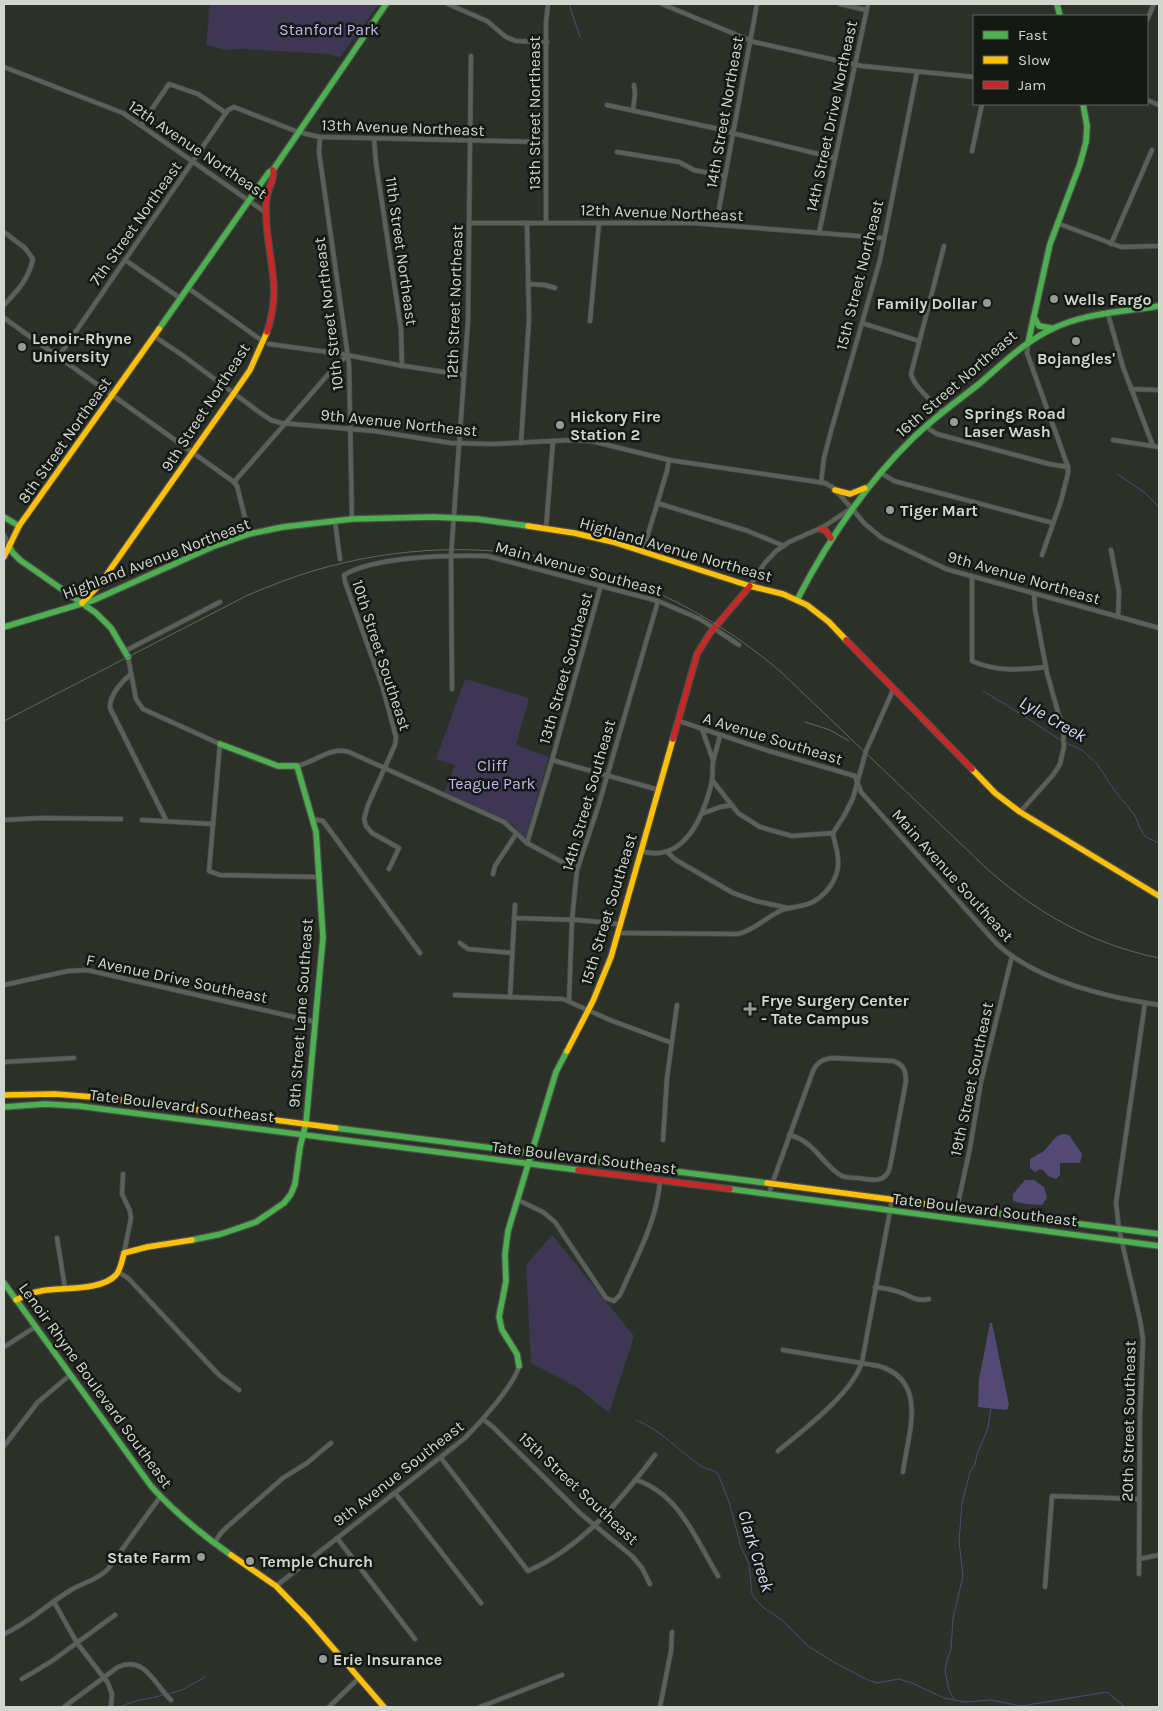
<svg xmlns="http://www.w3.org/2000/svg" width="1163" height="1711" viewBox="0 0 1163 1711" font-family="Karla,sans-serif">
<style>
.green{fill:#3d3753}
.water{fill:#534975}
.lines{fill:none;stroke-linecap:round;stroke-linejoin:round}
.stream{stroke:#534975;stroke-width:1}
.street-casing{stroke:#494d47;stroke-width:5.5}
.fast-casing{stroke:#494d47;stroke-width:8}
.slow-casing{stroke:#494d47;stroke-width:8}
.jam-casing{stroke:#494d47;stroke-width:8}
.street{stroke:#5c6059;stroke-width:4}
.fast{stroke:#4caf50;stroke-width:5.5}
.slow{stroke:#ffc107;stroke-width:5.5}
.jam{stroke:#c62828;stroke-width:5.5}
.rail{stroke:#62665f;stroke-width:1}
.poi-dot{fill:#979d94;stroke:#151913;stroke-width:2}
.labels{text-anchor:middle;stroke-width:5;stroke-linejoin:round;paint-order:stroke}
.park-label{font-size:16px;fill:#c2b4f3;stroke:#151913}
.street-label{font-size:16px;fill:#d1d7ce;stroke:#151913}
.poi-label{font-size:16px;font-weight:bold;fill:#d1d7ce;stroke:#151913;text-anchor:start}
.water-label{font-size:18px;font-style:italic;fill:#dbd4f5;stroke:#151913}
</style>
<rect width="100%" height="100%" fill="#2b3028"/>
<g class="green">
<polygon points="210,4 379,4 340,57 329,54 242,49 226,50 206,45"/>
<polygon points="465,679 529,698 516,745 549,757 526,836 523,838 513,825 444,793 455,765 436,759"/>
<polygon points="552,1235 634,1336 609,1413 578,1388 531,1363 526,1265"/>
</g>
<g class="water">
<polygon points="1062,1134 1069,1135 1082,1154 1080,1163 1060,1163 1060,1175 1056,1179 1048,1176 1043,1170 1040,1169 1035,1172 1030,1168 1030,1159 1044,1151 1056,1137"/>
<polygon points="1025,1180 1034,1180 1044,1187 1047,1198 1042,1205 1025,1204 1013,1201 1013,1194"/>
<polygon points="990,1323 992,1323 1009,1405 1007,1410 978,1407 979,1379"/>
</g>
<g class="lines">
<g class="stream">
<polyline points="569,4 580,37"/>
<polyline points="1117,474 1144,492 1159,507"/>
<polyline points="983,691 1024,716 1062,741"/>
<polyline points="1066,743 1082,750 1097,764 1115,791 1134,814 1143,834 1148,838 1159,843"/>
<path d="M636 1420C661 1430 679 1451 701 1466 707 1470 713 1469 718 1474L729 1502 741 1547 749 1564 752 1594 756 1600 764 1608 782 1620 808 1646 837 1664 868 1680 877 1683 898 1679 912 1683 944 1698 965 1702 991 1700 1021 1706 1107 1692 1125 1707"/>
<polyline points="167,1694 182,1690 205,1677"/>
<polyline points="954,1699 949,1690 945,1671 947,1660 951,1649 953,1618 963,1576 959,1541 962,1503 970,1472 975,1464 977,1454 988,1428 991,1407"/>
<path d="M120 1707C133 1700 149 1699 163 1695"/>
</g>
<g class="street-casing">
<g id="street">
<polyline points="448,4 487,21 506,37 516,41 547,42"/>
<polyline points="662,4 754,42 862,66 974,77"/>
<polyline points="840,4 866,10"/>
<polyline points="1147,20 1154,4"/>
<polyline points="4,67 123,113 265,212"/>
<polyline points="1147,100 1159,105"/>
<polyline points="607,105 728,131 732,133 835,158"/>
<polyline points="633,110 635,94 634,85"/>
<polyline points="141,125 169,84 198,94 226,113"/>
<polyline points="320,137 319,152 349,364 352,519"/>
<polyline points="374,139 376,163 401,329 402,366"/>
<polyline points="972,151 982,104"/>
<polyline points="617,152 679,162 694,170 724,176"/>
<polyline points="469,223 693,223 884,238"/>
<polyline points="546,223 546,22 548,4"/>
<polyline points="1057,223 1121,247 1159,246"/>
<polyline points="716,225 757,4"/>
<path d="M4 232 25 248 33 259C28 280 18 290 4 305"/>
<polyline points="819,233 868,4"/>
<polyline points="1111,244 1152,150"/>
<polyline points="125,260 180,298"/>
<polyline points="528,284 545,285 555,288"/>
<polyline points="188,288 264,342"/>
<polyline points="1108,314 1123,367 1153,446"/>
<polyline points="4,318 234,482 237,486 249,534"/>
<polyline points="590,321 599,223"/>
<polyline points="862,323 919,341"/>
<polyline points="154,336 185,357 259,412 271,420 281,423 374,431 451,443 494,444 572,440 591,441 669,460 825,483 832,487 840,495 865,524 882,538 946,569 1159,628"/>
<polyline points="269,344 342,354 398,365 464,375"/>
<polyline points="1028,344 1027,353 1068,467 1068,473 1061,501 1042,555"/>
<polyline points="59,356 228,110 234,107 298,132 320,137 546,142"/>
<polyline points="1131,389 1159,390"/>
<path d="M943 413C934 403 914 387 911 374L944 246"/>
<polyline points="926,427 937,434 1049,464 1068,467"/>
<polyline points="1113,440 1159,447"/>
<polyline points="521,443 529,319 527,223"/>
<polyline points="881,473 894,481 1053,523"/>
<polyline points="234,482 339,362 348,356"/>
<polyline points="821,483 824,458 831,431 880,260 917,72"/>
<polyline points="657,503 748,531 784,546"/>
<polyline points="335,521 340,559"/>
<polyline points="546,529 553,441"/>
<polyline points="4,535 9,545"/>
<polyline points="1111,550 1119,592 1118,617"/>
<polyline points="643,551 667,471 669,460"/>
<path d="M972 577V661C997 672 1020 670 1046 667"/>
<polyline points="750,586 764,564 776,551 789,542 823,527 849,510"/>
<polyline points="125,651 220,602"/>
<polyline points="128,657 136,699 143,709 220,744 209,871 220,875 320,877"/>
<path d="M131 674C122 681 109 696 110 708L166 820"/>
<polyline points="452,689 451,556 468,321 471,56"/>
<path d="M679 721 769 751 855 776 861 792 996 943C1036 981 1106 997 1159 1005"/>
<polyline points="702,729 713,760"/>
<polyline points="552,760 659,790"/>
<path d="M297 766C316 762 330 746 349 752L504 822 527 843 577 870"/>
<polyline points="712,780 738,813 760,827 792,836 833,833"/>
<polyline points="1020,812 1053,775 1060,764 1064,747 1063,730 1047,673 1035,609 1034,594"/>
<polyline points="701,814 720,807 732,805"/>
<polyline points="313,819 323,821 420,953"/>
<polyline points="4,820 41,818 121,819"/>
<polyline points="142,820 213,824"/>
<polyline points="527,843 552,760 601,585"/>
<path d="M641 851C685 864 704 815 712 781 713 775 712 768 713 762 715 753 718 745 720 735"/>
<polyline points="667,852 676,860 733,893 756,901 788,908"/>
<path d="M389 869 399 848 372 833 366 826 364 819 368 805 395 745 396 737 382 685 345 582 344 575C376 556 450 555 487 556L658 601 700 619 739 645"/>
<polyline points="493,874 495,866 516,834"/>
<polyline points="514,918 578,920 620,924"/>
<path d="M618 933 738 934C755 930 766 917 782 910 790 907 799 907 808 904 825 898 840 878 838 859 838 851 834 842 833 833L844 816 853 798 866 751 893 690"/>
<polyline points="460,943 468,949 512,953"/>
<polyline points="4,985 68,971 87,970 316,1022"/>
<polyline points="455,995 563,999 610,1020 672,1043"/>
<polyline points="510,997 515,905"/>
<polyline points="569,1000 572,920 577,870 599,804 658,601"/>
<polyline points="4,1062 74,1058"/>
<polyline points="663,1140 667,1078 677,1005"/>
<polyline points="123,1174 122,1194 130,1211 131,1218 124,1253"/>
<path d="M769 1194 772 1184 813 1071C817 1062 823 1059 833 1058L893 1061C903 1064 906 1070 906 1081L890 1167C886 1184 871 1180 858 1178 853 1178 847 1178 842 1176 823 1166 814 1140 789 1135"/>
<path d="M518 1200 543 1212 555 1222 606 1298 614 1301 620 1295C636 1258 657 1221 660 1181"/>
<polyline points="957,1208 970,1148 981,1082 1012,956"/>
<polyline points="57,1238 65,1288"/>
<polyline points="118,1272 128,1278 219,1375 239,1390"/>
<path d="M875 1287C883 1288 892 1289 899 1292 911 1296 915 1302 929 1299"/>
<polyline points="4,1347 35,1327"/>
<path d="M783 1350 879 1366C929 1381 908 1433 903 1472"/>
<polyline points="483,1419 494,1428 581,1514 633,1557 642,1568 650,1584"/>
<polyline points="4,1446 38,1402 70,1375"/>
<path d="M778 1451C803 1430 852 1394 862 1362L892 1200"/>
<path d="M441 1458 528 1571C582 1547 620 1501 655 1455"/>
<path d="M636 1480C680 1494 696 1540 718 1576"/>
<polyline points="395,1493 481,1603"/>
<polyline points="337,1538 415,1639"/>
<polyline points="214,1544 220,1534 228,1526 283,1478 307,1463 331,1443"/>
<polyline points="1139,1559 1159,1555"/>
<polyline points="1139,1574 1140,1417 1143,1339 1140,1320 1119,1229 1116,1203 1145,1003"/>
<path d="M276 1586 465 1438C479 1424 515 1384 519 1366"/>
<polyline points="1045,1587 1052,1496 1139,1499"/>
<polyline points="54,1602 77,1643 108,1683 112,1694 111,1707"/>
<path d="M4 1634C31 1622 47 1604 71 1590 84 1582 98 1580 108 1569L160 1497"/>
<polyline points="22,1679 52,1661 115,1615"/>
<path d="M64 1707 118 1667C146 1655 155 1686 171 1700"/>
<polyline points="329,1707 359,1678"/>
<polyline points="480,1707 562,1675"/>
<polyline points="660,1707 671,1651 672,1632"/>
</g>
</g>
<g class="fast-casing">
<g id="fast">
<polyline points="1057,4 1060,16"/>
<polyline points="1034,317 1039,326 1051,328"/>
<polyline points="159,329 269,172 273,170 386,4"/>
<polyline points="1028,343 1050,244 1080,164 1086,142 1087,126 1083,104"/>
<polyline points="4,517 19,526"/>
<polyline points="9,545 12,552 20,560 96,613 111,628 128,657"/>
<path d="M797 600C827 542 864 486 911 440 932 419 956 402 979 384 1001 365 1022 344 1048 331 1081 313 1123 312 1159 306"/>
<polyline points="4,627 94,600 212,547 249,534 283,527 352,519 433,517 477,519 528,526"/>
<polyline points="4,1107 45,1104 79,1106 578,1170"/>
<polyline points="336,1128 767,1183"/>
<polyline points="730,1189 1159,1246"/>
<polyline points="987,1212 1159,1234"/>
<polyline points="192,1240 221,1234 256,1222 284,1203 291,1194 295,1184 300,1147 306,1123 323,937 316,832 297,766 278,766 220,744"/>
<path d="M4 1283 151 1486C175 1513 201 1534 231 1555"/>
<polyline points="519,1366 517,1354 502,1330 499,1317 506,1281 505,1254 508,1231 556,1072 567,1051"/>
</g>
</g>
<g class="slow-casing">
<g id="slow">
<polyline points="835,490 850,494 865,488"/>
<polyline points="528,526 574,533 613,542 750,586 783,594 807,605 829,622 846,640"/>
<polyline points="4,557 19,526 159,329"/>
<polyline points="82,603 100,584 230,399 250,370 267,332"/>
<polyline points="972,769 995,793 1020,812 1159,896"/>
<polyline points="567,1051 593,1001 611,957 673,739"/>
<polyline points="4,1095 55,1094 106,1098 336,1128"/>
<polyline points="767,1183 987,1212"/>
<path d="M16 1300C24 1296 32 1292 41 1291 63 1287 101 1291 116 1275 121 1269 122 1260 124 1253L147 1247 192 1240"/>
<polyline points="231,1555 276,1586 308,1619 384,1707"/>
</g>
</g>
<g class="jam-casing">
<g id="jam">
<path d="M267 332C283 284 266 257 266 211 266 205 266 198 268 192 270 184 275 178 273 170"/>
<polyline points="821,529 826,531 831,538"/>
<polyline points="846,640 972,769"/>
<polyline points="673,739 697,654 710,633 750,586"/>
<polyline points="578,1170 730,1189"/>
</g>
</g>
<use href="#street" class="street"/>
<use href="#fast" class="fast"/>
<use href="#slow" class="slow"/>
<use href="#jam" class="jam"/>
<g class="rail">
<path d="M4 721 248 595C270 586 292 577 316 570 482 522 650 560 781 672L983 865C1034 912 1091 944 1159 958"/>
<polyline points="805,722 830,730 849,741"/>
</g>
</g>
<g class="poi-dot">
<circle cx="1054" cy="299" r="5"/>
<circle cx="987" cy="303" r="5"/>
<circle cx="1076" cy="341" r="5"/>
<circle cx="22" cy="347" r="5"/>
<circle cx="954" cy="422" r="5"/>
<circle cx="560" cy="425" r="5"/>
<circle cx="890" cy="510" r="5"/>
<path d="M747.5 1001.5h5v5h5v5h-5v5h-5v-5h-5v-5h5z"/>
<circle cx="201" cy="1557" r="5"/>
<circle cx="250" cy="1561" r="5"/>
<circle cx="323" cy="1659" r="5"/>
</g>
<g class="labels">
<g class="park-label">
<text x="329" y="35">Stanford Park</text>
<text x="492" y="771">Cliff<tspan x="492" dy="18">Teague Park</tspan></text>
</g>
<g class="street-label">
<text transform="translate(724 112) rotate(-80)" y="6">14th Street Northeast</text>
<text transform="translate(534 113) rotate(-90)" y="6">13th Street Northeast</text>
<text transform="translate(831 116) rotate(-78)" y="6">14th Street Drive Northeast</text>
<text transform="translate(403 127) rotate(2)" y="6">13th Avenue Northeast</text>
<text transform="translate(198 149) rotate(34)" y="6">12th Avenue Northeast</text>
<text transform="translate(662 212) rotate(2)" y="6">12th Avenue Northeast</text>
<text transform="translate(135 223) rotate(-55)" y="6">7th Street Northeast</text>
<text transform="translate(402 251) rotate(82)" y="6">11th Street Northeast</text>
<text transform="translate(859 275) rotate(-76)" y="6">15th Street Northeast</text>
<text transform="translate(454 302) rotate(-88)" y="6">12th Street Northeast</text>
<text transform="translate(328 314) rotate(-97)" y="6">10th Street Northeast</text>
<text transform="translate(956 383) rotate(-41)" y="6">16th Street Northeast</text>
<text transform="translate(205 407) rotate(-57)" y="6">9th Street Northeast</text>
<text transform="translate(399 422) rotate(6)" y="6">9th Avenue Northeast</text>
<text transform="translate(64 440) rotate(-55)" y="6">8th Street Northeast</text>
<text transform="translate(676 549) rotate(16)" y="6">Highland Avenue Northeast</text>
<text transform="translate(156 558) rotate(-21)" y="6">Highland Avenue Northeast</text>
<text transform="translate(579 568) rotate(15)" y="6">Main Avenue Southeast</text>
<text transform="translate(1024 577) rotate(16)" y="6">9th Avenue Northeast</text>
<text transform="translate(382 655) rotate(72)" y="6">10th Street Southeast</text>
<text transform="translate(565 668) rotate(-74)" y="6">13th Street Southeast</text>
<text transform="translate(773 738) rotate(17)" y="6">A Avenue Southeast</text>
<text transform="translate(588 795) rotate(-74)" y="6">14th Street Southeast</text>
<text transform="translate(953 875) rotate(48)" y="6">Main Avenue Southeast</text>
<text transform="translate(608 909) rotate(-73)" y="6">15th Street Southeast</text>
<text transform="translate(177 978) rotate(12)" y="6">F Avenue Drive Southeast</text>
<text transform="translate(300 1013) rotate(-86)" y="6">9th Street Lane Southeast</text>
<text transform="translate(971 1079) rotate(-78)" y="6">19th Street Southeast</text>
<text transform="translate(182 1105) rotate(7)" y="6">Tate Boulevard Southeast</text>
<text transform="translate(584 1157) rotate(7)" y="6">Tate Boulevard Southeast</text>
<text transform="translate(985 1209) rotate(7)" y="6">Tate Boulevard Southeast</text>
<text transform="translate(96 1385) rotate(54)" y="6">Lenoir Rhyne Boulevard Southeast</text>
<text transform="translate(1128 1421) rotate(-89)" y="6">20th Street Southeast</text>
<text transform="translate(398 1473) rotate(-38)" y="6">9th Avenue Southeast</text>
<text transform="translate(579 1488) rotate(43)" y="6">15th Street Southeast</text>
</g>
<g class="poi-label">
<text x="1064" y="305">Wells Fargo</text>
<text x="977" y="309" text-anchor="end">Family Dollar</text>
<text x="32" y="344">Lenoir-Rhyne<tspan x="32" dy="18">University</tspan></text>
<text x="1076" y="364" text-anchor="middle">Bojangles'</text>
<text x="964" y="419">Springs Road<tspan x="964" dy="18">Laser Wash</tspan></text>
<text x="570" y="422">Hickory Fire<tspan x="570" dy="18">Station 2</tspan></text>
<text x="900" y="516">Tiger Mart</text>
<text x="761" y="1006">Frye Surgery Center<tspan x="761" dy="18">- Tate Campus</tspan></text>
<text x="191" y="1563" text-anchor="end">State Farm</text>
<text x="260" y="1567">Temple Church</text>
<text x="333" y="1665">Erie Insurance</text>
</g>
<g class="water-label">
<text transform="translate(1053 719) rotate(30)" y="6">Lyle Creek</text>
<text transform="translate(756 1551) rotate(73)" y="6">Clark Creek</text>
</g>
</g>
<rect width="1163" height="1711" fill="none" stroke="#d1d7ce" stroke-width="10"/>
<rect x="973" y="15" width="175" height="90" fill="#151913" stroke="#60655e"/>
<rect x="983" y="31" width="25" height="8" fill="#4caf50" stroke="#60655e"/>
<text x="1018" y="40" font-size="15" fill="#d1d7ce">Fast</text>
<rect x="983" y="56" width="25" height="8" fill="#ffc107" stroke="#60655e"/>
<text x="1018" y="65" font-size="15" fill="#d1d7ce">Slow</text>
<rect x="983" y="81" width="25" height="8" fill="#c62828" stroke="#60655e"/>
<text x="1018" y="90" font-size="15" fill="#d1d7ce">Jam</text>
</svg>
